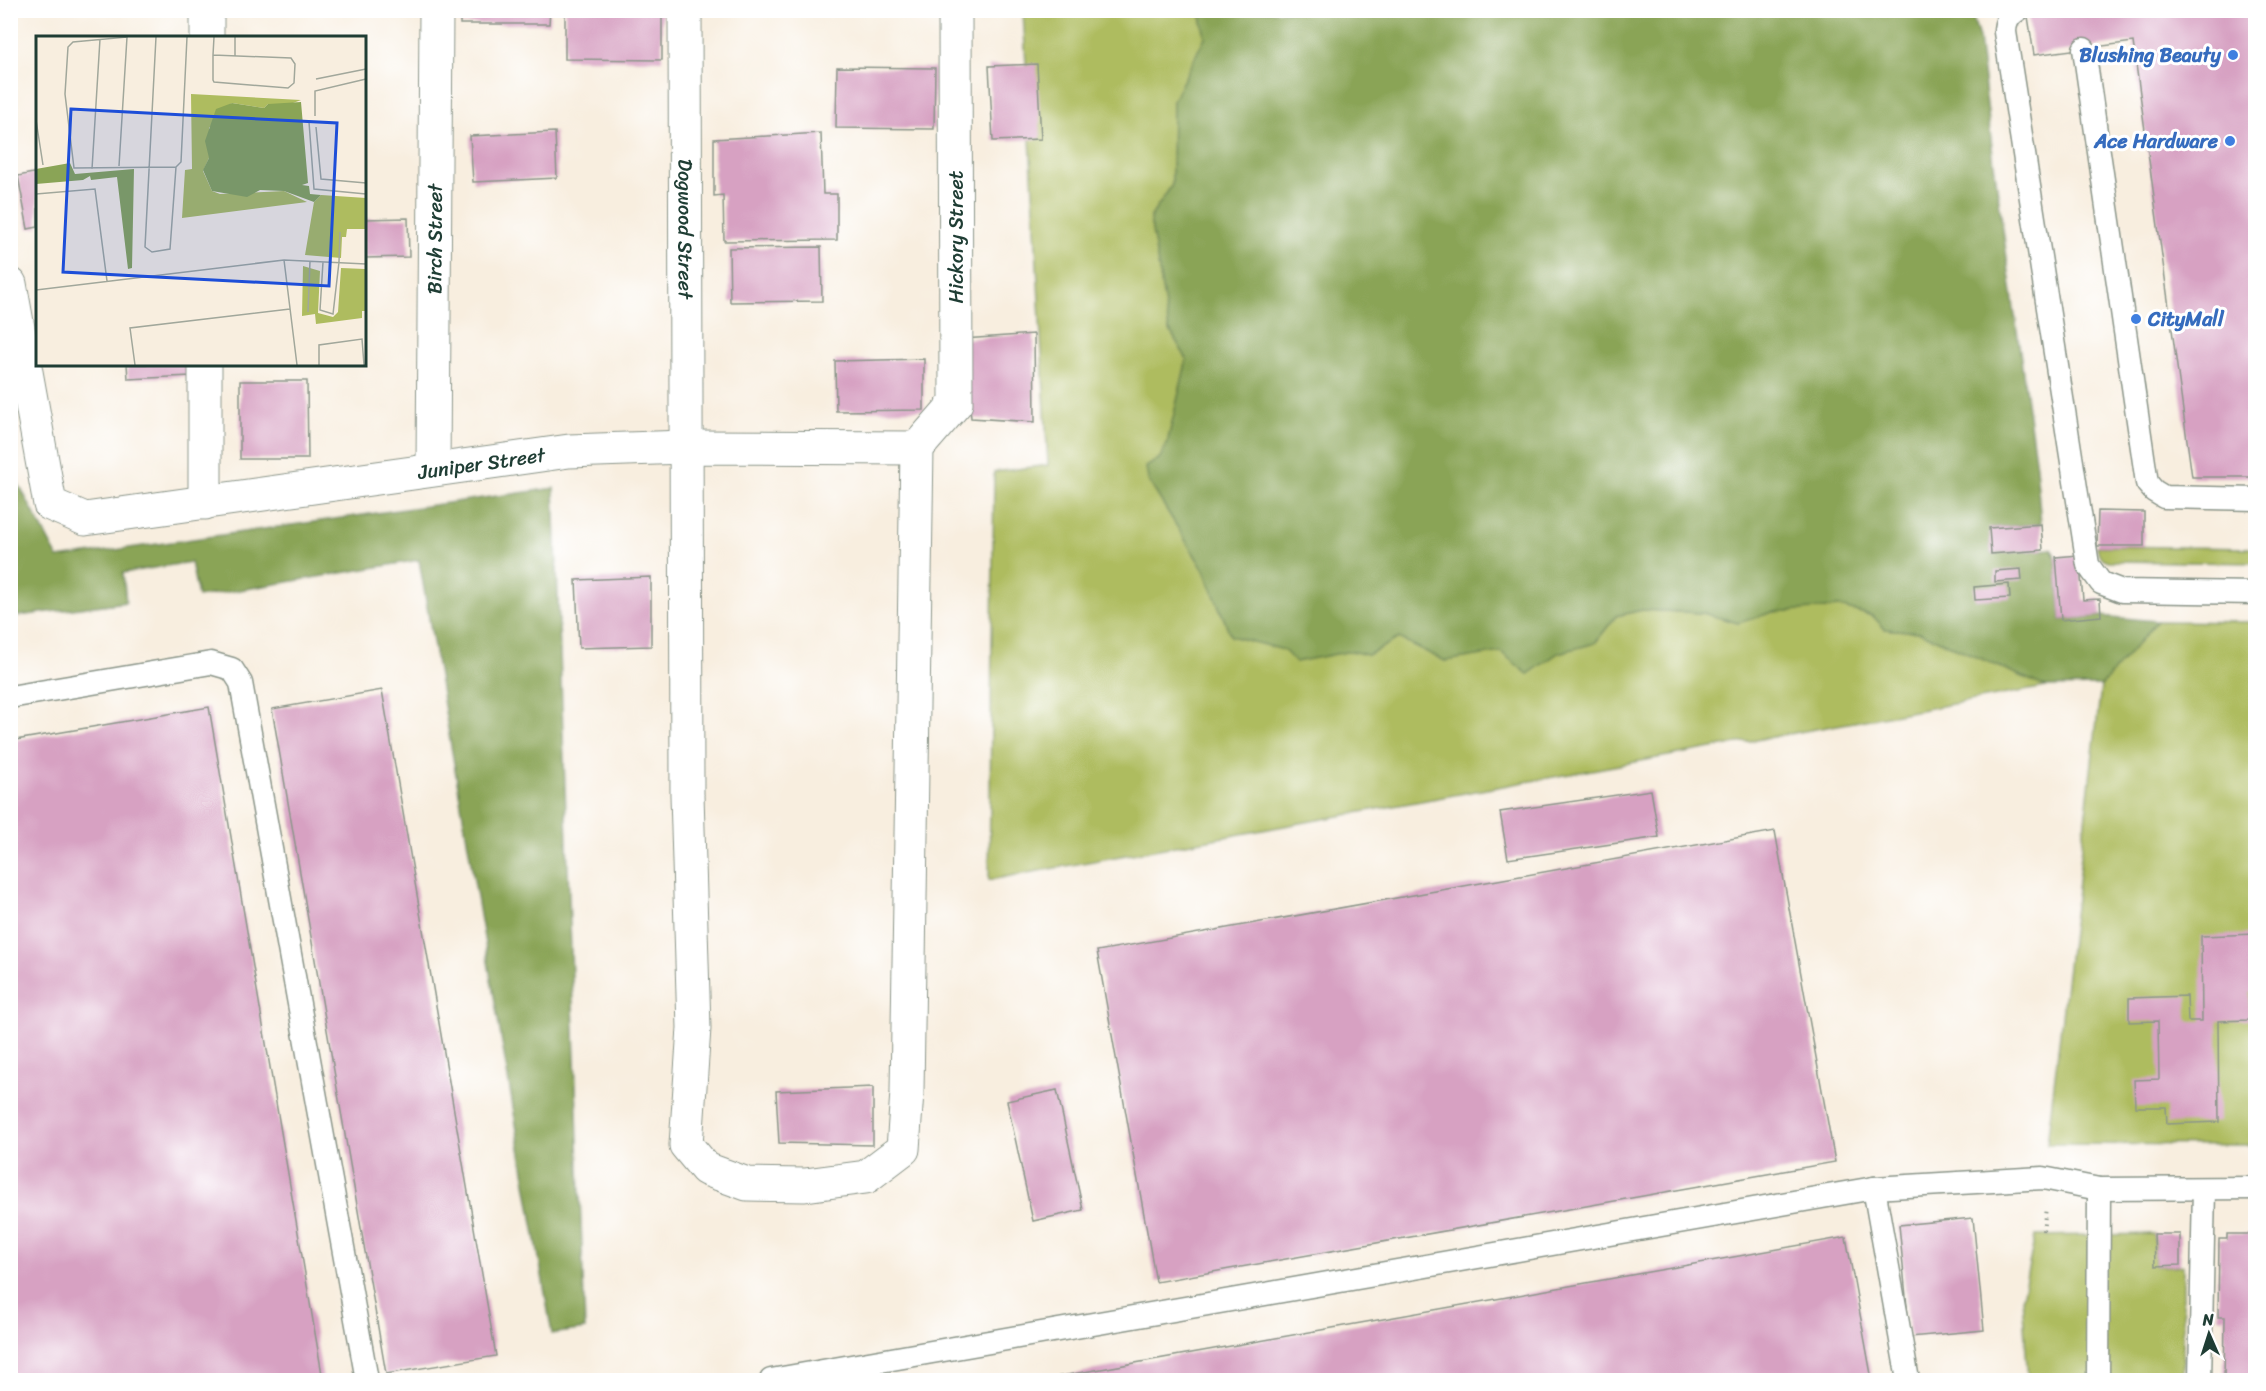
<svg xmlns="http://www.w3.org/2000/svg" width="2266" height="1391" viewBox="0 0 2266 1391" font-family="Sriracha,sans-serif">
<style>
.green{fill:#aebc5f;stroke:#667c4a;stroke-width:1.5}
.forest{fill:#8aa456;stroke:#547045;stroke-width:1.5}
.building{fill:#d7a1c2}
.lines{fill:none;stroke-linecap:round;stroke-linejoin:round}
.service-casing{stroke:#8c968a;stroke-width:25}
.minor-casing{stroke:#8c968a;stroke-width:35}
.path{stroke:#8c968a;stroke-width:4;stroke-dasharray:1.5 4.5;stroke-linecap:butt}
.service{stroke:#fff;stroke-width:22}
.minor{stroke:#fff;stroke-width:33}
.shop-dot{fill:#3f7fe0;stroke:#fff;stroke-width:2}
.labels{text-anchor:middle;stroke-width:6;stroke-linejoin:round;paint-order:stroke}
.shop-label{font-size:20px;font-weight:bold;fill:#366cbe;stroke:#fff;text-anchor:end}
.street-label{font-size:20px;fill:#1f3d34;stroke:#fff}
.inset-road{fill:none;stroke:#a1a79b;stroke-width:1.5}
.view{fill:#1d4ed8;fill-opacity:0.15;stroke:#1d4ed8;stroke-width:3}
.inset-edge{fill:none;stroke:#1f3d34;stroke-width:3}
</style>
<rect width="100%" height="100%" fill="#fff"/>
<filter id="ink" filterUnits="userSpaceOnUse"><feTurbulence type="fractalNoise" baseFrequency=".0167" numOctaves="2"/><feDisplacementMap in="SourceGraphic" scale="12" xChannelSelector="R" yChannelSelector="G"/><feConvolveMatrix kernelMatrix="1 2 1 2 8 2 1 2 1" color-interpolation-filters="sRGB"/></filter>
<filter id="wash" filterUnits="userSpaceOnUse"><feTurbulence type="fractalNoise" baseFrequency=".008" numOctaves="4" result="noise"/><feDisplacementMap in="SourceGraphic" scale="24" xChannelSelector="R" yChannelSelector="G"/><feGaussianBlur stdDeviation="1.35" result="paint"/><feColorMatrix in="noise" values="0 0 0 0 0 0 0 0 0 0 0 0 0 0 0 0 0 1.4 0 .05"/><feComposite in="paint" operator="in"/></filter>
<g filter="url(#wash)">
<rect width="100%" height="100%" fill="#f8eedf"/>
<g class="green">
<polygon points="1023,11 1200,11 1205,37 1173,101 1172,185 1150,218 1169,329 1187,359 1167,444 1148,480 1204,570 1231,636 1284,650 1296,662 1351,651 1368,655 1398,638 1445,661 1501,652 1528,674 1558,653 1595,643 1616,616 1642,610 1703,613 1738,623 1773,612 1840,607 1873,616 1885,629 1920,632 2046,687 989,880 994,472 1048,465"/>
<path d="M2097 546 2255 548V563L2109 561C2100 558 2098 555 2097 546Z"/>
<polygon points="2157,621 2255,622 2255,1145 2047,1144 2101,686"/>
<polygon points="2154,1234 2155,1266 2183,1266 2183,1380 2028,1380 2022,1297 2035,1236"/>
</g>
<g class="forest">
<polygon points="1200,11 1971,11 1979,38 1995,172 2036,466 2041,524 1990,528 1992,554 2051,549 2056,557 2061,620 2101,616 2157,621 2101,686 2046,687 1920,632 1885,629 1873,616 1839,607 1773,612 1738,623 1703,613 1642,610 1616,616 1595,643 1558,653 1528,674 1501,652 1445,661 1399,638 1368,655 1351,651 1295,662 1284,650 1231,636 1204,570 1148,480 1146,467 1160,458 1167,444 1187,359 1169,329 1150,218 1172,185 1173,101 1205,37"/>
<polygon points="10,468 58,558 554,488 585,1329 552,1334 419,560 198,597 191,562 123,573 126,602 11,617"/>
</g>
<g id="blocks">
<g class="building">
<polygon points="460,10 550,10 549,24 460,24"/>
<polygon points="565,10 662,10 662,60 565,59"/>
<polygon points="2027,10 2256,10 2256,477 2192,477 2133,42 2034,55"/>
<polygon points="1037,64 1041,139 993,141 989,66"/>
<polygon points="837,67 935,68 934,129 836,128"/>
<polygon points="555,132 557,178 473,182 470,136"/>
<polygon points="821,133 823,194 837,194 837,240 724,241 723,195 714,196 714,139"/>
<polygon points="38,172 38,227 28,229 18,176"/>
<polygon points="408,218 409,257 364,258 364,219"/>
<polygon points="821,247 822,301 730,302 729,248"/>
<polygon points="1034,334 1035,422 971,418 963,339"/>
<polygon points="924,359 924,410 836,411 835,361"/>
<polygon points="127,364 190,364 191,376 128,379"/>
<polygon points="240,381 307,381 308,459 240,459"/>
<polygon points="10,428 16,451 10,452"/>
<polygon points="2098,511 2144,512 2144,546 2097,546"/>
<polygon points="2041,524 2043,550 1991,554 1989,528"/>
<polygon points="2079,555 2083,600 2100,599 2101,616 2061,620 2056,557"/>
<polygon points="2021,569 2022,580 1995,582 1995,571"/>
<polygon points="651,577 651,646 579,648 576,580"/>
<polygon points="2009,584 2010,598 1975,600 1974,587"/>
<polygon points="382,690 496,1356 386,1374 272,709"/>
<polygon points="209,707 323,1380 10,1380 10,741"/>
<polygon points="1651,790 1659,837 1508,859 1500,812"/>
<polygon points="1775,831 1835,1162 1156,1282 1097,951"/>
<polygon points="2256,934 2256,992 2249,992 2249,1020 2218,1021 2219,1122 2167,1124 2166,1107 2135,1107 2134,1080 2159,1079 2158,1021 2129,1022 2129,998 2187,996 2188,1021 2202,1021 2201,936"/>
<polygon points="873,1087 873,1145 779,1143 776,1091"/>
<polygon points="1057,1090 1083,1210 1033,1221 1007,1101"/>
<polygon points="1973,1218 1984,1330 1910,1337 1899,1225"/>
<polygon points="2154,1234 2180,1234 2180,1265 2155,1266"/>
<polygon points="2227,1234 2256,1234 2256,1380 2224,1380 2225,1317 2218,1317 2219,1239 2227,1239"/>
<polygon points="1846,1237 1872,1380 1045,1380 1045,1379"/>
</g>
</g>
</g>
<g filter="url(#ink)">
<use href="#blocks" fill-opacity="0" stroke="#8c968a" stroke-width="1.5"/>
<g class="lines">
<g class="service-casing">
<g id="service">
<path d="M2018 10C2009 15 2005 22 2005 32L2088 565 2101 583 2122 591 2256 593"/>
<polyline points="2084,49 2147,483 2154,491 2164,497 2256,499"/>
<polyline points="10,697 211,663 232,669 241,683 367,1380"/>
<polyline points="1874,1188 1908,1380"/>
<polyline points="771,1380 1874,1188 2043,1178 2099,1189 2256,1188"/>
<polyline points="2098,1380 2099,1189"/>
<polyline points="2200,1380 2204,1189"/>
</g>
</g>
<g class="minor-casing">
<g id="minor">
<path id="s1" d="M685 10 687 795 694 1028 686 1145 706 1169 747 1184 805 1185 866 1177 903 1149 907 1092 917 448"/>
<polyline points="207,38 207,10"/>
<path id="s2" d="M10 284 50 504 85 519 569 451 685 447 917 448"/>
<polyline points="917,448 956,403 955,10"/>
<path id="s3" d="M433 469 436 10"/>
<polyline points="205,503 205,364"/>
</g>
</g>
<polyline class="path" points="2043,1231 2046,1208"/>
<use href="#service" class="service"/>
<use href="#minor" class="minor"/>
</g>
</g>
<g class="shop-dot">
<circle cx="2233" cy="55" r="6"/>
<circle cx="2230" cy="141" r="6"/>
<circle cx="2136" cy="319" r="6"/>
</g>
<g class="labels">
<g class="shop-label">
<text x="2221" y="62">Blushing Beauty</text>
<text x="2218" y="148">Ace Hardware</text>
<text x="2148" y="326" text-anchor="start">CityMall</text>
</g>
<g class="street-label">
<text dy="7" stroke="none"><textPath href="#s1" startOffset="219">Dogwood Street</textPath></text>
<text transform="translate(956 237) rotate(-90)" y="7">Hickory Street</text>
<text dy="7" stroke="none"><textPath href="#s3" startOffset="230">Birch Street</textPath></text>
<text dy="7" stroke="none"><textPath href="#s2" startOffset="662">Juniper Street</textPath></text>
</g>
</g>
<g transform="translate(36 36)">
<rect width="330" height="330" fill="#f8eedf"/>
<path d="M155 58 265 64 249 70 232 68 228 72 196 67 191 70 173 92V122L167 135 176 155 184 158 248 155 271 166 146 182 149 134 156 133ZM285 159 330 162V193H311L310 201H306L305 222 269 219 278 166ZM267 230 284 235 282 277 297 281 302 276 305 232 329 233 330 275H326V282L280 288 279 278 266 280Z" fill="#aebc5f"/>
<path d="M265 66 272 147 266 149 273 150 274 158 285 159 278 166 248 155 224 154 211 161 176 155 167 134 173 122 169 105 180 73 196 67 228 72 232 68ZM34 127 39 138 98 133 96 232 92 233 81 141 55 144 54 140 47 144 0 148V133Z" fill="#8aa456"/>
<path class="inset-road" d="M120 1 109 211 116 216 134 213 140 131M177 19 255 22 259 28 258 47 252 52 178 46 177 44V19L178 1M199 20V1M280 43 330 33M279 80V55L330 43M0 84 7 129M273 86 278 153 330 158M280 91 285 143 330 147M83 130 91 1 37 6 32 11 29 58 38 132 140 131M140 131 145 126 151 1M56 133 64 3M0 158 59 153 71 245M248 224 261 329M287 226 284 274 297 278 303 226M303 226 304 196M0 254 248 224 330 228M272 276 274 225M99 329 94 292 254 273M283 329V309L326 303 328 329"/>
<path class="view" d="M35 73 301 87 293 250 27 236Z"/>
<rect width="330" height="330" class="inset-edge"/>
</g>
<rect width="2266" height="1391" fill="none" stroke="#fff" stroke-width="36"/>
<g transform="translate(2209 1334) rotate(357)" stroke="#ffffff" stroke-width="4.5" paint-order="stroke">
<path d="M0-4.5L10 22L0 15L-10 22Z" fill="#1f3d34"/>
<text y="-9" font-size="16" font-weight="bold" text-anchor="middle" fill="#1f3d34">N</text>
</g>
</svg>
